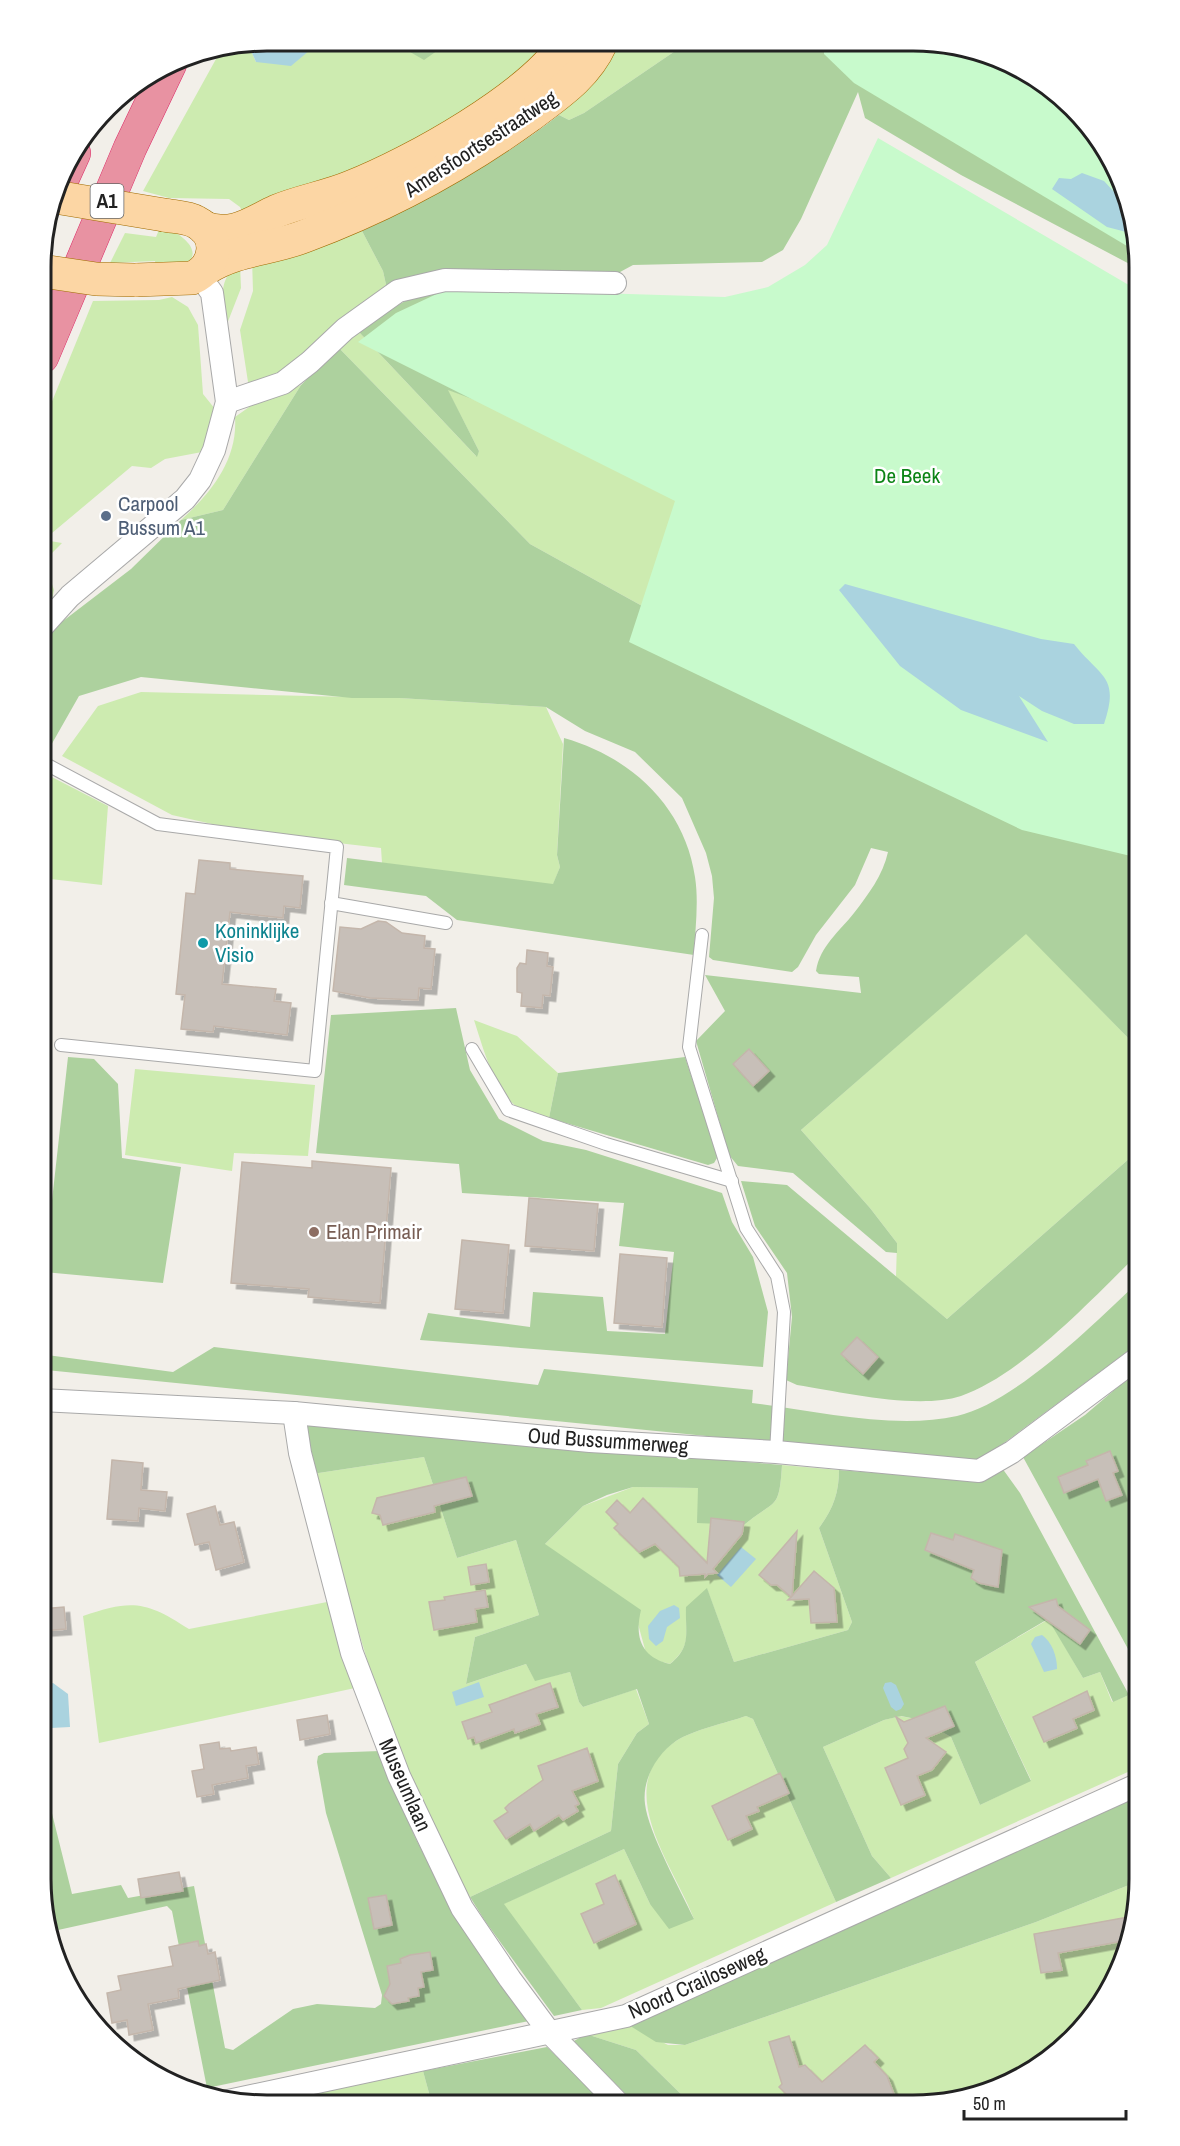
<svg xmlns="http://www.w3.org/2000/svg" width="1180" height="2146" viewBox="0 0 1180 2146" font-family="'Archivo Narrow',sans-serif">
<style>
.grass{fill:#cdebb0}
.forest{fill:#add19e}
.park{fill:#c8facc}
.water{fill:#aad3df}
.building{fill:#c7bfb8;stroke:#c4b6ab;stroke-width:1.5;filter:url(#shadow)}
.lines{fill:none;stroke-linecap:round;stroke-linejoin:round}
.lane-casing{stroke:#a9a9a9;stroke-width:14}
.street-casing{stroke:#a9a9a9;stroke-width:24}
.primary-casing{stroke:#a06b00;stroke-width:34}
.highway-casing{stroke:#dc2a67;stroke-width:34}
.lane{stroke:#fff;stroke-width:12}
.street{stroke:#fff;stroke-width:22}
.primary{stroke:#fcd6a4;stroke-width:33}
.highway{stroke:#e892a2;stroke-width:33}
.primary-bridge-casing{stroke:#a06b00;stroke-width:34;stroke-linecap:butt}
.primary-bridge{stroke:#fcd6a4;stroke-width:33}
.service-dot{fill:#5c6f8a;stroke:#fff;stroke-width:2}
.culture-dot{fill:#0f9aa8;stroke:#fff;stroke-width:2}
.education-dot{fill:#8d6e63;stroke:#fff;stroke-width:2}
.labels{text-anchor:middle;stroke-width:5;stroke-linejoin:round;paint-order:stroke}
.shield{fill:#fff;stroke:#646464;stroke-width:1.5}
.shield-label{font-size:20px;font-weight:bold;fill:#222}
.street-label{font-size:21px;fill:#222;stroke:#fff}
.park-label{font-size:21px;fill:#0c8416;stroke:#fff}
.service-label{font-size:21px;fill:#4e5e75;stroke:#fff;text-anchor:start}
.culture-label{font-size:21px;fill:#0d838f;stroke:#fff;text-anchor:start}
.education-label{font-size:21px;fill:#785e54;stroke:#fff;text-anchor:start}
.rim{fill:none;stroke:#222;stroke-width:3}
</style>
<defs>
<filter id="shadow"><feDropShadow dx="5.5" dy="5.5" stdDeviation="0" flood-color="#0004"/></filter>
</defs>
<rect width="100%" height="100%" fill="#f2efe9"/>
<g class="grass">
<polygon points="313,41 397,41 398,45 441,48 440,42 549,42 529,69 420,144 246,219 240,207 229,199 169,198 143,191 221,50 248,44 256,62 310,50"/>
<polygon points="619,43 691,43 681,47 584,113 569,120 559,115 605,69"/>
<path d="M161 225C173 230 208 249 185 265 179 270 165 271 157 273L155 261 110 263 125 233 156 237Z"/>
<path d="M362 231 383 271 387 289C343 309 317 348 278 375 270 381 258 383 248 382L240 330 253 291 252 259 323 245Z"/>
<path d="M240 263 241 288 227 324C222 299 217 279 240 263Z"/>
<polygon points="172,297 188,307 198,325 203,394 215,409 202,452 165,459 151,468 132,466 52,533 50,541 62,543 51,554 46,566 54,590 52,600 42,607 42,426 93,301 159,300"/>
<polygon points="359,332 476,456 479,451 447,389 585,441 685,491 653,612 530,544 339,348"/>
<path d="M301 385 223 510 181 520C211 493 238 460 235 417L252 405Z"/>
<polygon points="141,692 399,698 546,707 563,744 557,855 560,867 553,885 382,863 381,848 252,833 172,815 62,756 98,706"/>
<polygon points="46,774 108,806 102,885 42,878"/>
<polygon points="1026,933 1139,1049 1139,1150 947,1319 896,1277 897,1243 870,1208 801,1130"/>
<path d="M474 1020 517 1036 558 1073 549 1118C541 1115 530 1114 522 1110 495 1096 483 1047 474 1020Z"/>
<polygon points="135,1069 315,1085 308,1156 234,1153 232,1171 125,1155"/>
<polygon points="424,1457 457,1558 516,1540 539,1615 475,1637 466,1684 526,1664 535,1680 570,1672 579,1702 583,1707 636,1689 649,1724 637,1733 618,1764 611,1831 470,1897 432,1832 376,1690 312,1474"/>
<path d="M782 1465 839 1470C839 1493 833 1509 819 1528L852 1622 848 1630 734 1662 707 1589 686 1615C687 1638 689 1648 670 1664L655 1660 646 1653 638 1624 544 1545 583 1506 633 1487 698 1488 744 1525C776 1498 779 1512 782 1465Z"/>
<path d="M327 1602 355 1688 99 1743 83 1616C132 1599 146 1601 189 1629Z"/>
<polygon points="1049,1619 1083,1678 1100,1672 1112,1702 1129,1695 1139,1713 1139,1767 891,1878 872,1856 823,1747 884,1720 900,1716 921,1720 951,1737 980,1805 1031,1780 975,1662"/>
<path d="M746 1716 753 1719 836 1902 601 2008 582 2010 503 1904 624 1849 650 1904 694 1919C674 1866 609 1786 676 1741 693 1730 726 1723 746 1716Z"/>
<polygon points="1139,1881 1139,1895 1122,1966 1093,2017 1039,2067 986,2093 913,2105 692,2105 636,2050 586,2034 624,2022 668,2045 685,2045 1036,1922"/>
<polygon points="423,2071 432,2104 301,2104 305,2094"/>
</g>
<g class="forest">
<polygon points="397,41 440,42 441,48 424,60 398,45"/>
<path d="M691 43 820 44 823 52 824 44 957 45 1013 64 1062 96 1101 141 1127 194 1139 269 961 175 865 118 858 92 801 219 783 250 762 262 633 265 609 278 387 289 383 271 362 231C426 202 504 158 559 115L569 120 584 113 681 47Z"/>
<path d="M448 287 1139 850V1049L1026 934 801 1130 870 1208 897 1243V1253L886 1252 793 1173 738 1166 729 1155 696 1041 725 1011 705 975 861 993 859 977 819 974 816 971C820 946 839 932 854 913 868 895 883 875 888 852L871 848 855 885 816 935 798 967 792 972 713 960 709 957 714 898 712 876 706 853 682 798 635 752 585 731 546 707 399 698H352L141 677 79 696 50 747 42 743V642L50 631 131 569 181 520 223 510 301 385 339 348 530 544 653 612 685 491 585 441 448 390 479 451 477 457 359 332C387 311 413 292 448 287Z"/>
<path d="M564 738C631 757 685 807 695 877 699 903 695 930 694 955L457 920 426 896 344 885 347 858 553 884 560 867 557 855Z"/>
<polygon points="456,1008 470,1070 499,1119 543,1141 586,1150 722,1193 732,1222 753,1257 768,1312 763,1367 420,1340 428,1313 530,1327 533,1292 603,1297 607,1331 665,1334 674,1252 619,1246 624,1203 462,1193 459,1164 316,1153 331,1015"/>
<polygon points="51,1034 51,1035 41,1117 41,1046"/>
<polygon points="68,1057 94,1059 118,1084 122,1158 181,1167 163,1283 44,1272"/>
<polygon points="685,1057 715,1148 717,1158 714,1163 708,1165 549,1118 558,1073"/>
<path d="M1139 1150V1253C1093 1298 1022 1375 961 1396 917 1410 843 1392 797 1385L786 1380 792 1317 787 1273 755 1226 741 1181 787 1185 947 1319Z"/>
<path d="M1139 1281V1343L977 1463 46 1370 47 1355 173 1372 214 1347 538 1385 544 1369 753 1390 752 1403C816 1411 895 1430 957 1416 1015 1403 1096 1322 1139 1281Z"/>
<polygon points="1139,1369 1139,1591 1131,1596 1139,1617 1139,1669 1023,1457 1085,1415"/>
<path d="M301 1425 782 1465C779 1512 776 1498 744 1525L697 1523 698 1488 633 1487 607 1495 583 1506 545 1544 641 1610C634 1638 642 1658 670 1664 692 1646 685 1633 686 1607L707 1588 734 1662 848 1630 852 1622 819 1528C833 1509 839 1493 839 1470L978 1481 1002 1468 1020 1493 1129 1695 1113 1702 1100 1672 1083 1678 1048 1619 975 1662 1031 1781 980 1805 951 1737 921 1720 901 1716 884 1720 823 1747 872 1856 891 1878 836 1902 753 1719 746 1716C726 1723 693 1730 676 1741 656 1755 642 1780 645 1804 648 1832 681 1891 694 1919L669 1929 650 1904 624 1849 504 1904 582 2010 554 2016 485 1921 470 1897 611 1831 618 1764 637 1733 649 1724 637 1689 583 1707 579 1702 570 1672 535 1681 526 1664 466 1684 475 1637 539 1615 516 1540 457 1558 424 1457 312 1474Z"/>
<polygon points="380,1751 414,1835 456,1918 529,2021 207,2088 172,1911 167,1906 49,1932 41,1879 41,1769 72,1894 121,1885 128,1898 194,1886 225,2048 233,2050 293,2009 317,2004 375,2008 381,2004 382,1995 326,1813 317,1762 318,1756 324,1753"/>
<polygon points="1139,1793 1139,1881 1036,1922 685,2045 656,2042 624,2022"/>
<polygon points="586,2034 636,2050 692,2105 636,2105 574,2041"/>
<polygon points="547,2047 606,2105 432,2104 423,2071"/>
</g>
<g class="park">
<polygon points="824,44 957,45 1013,64 1062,96 1101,141 1127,194 1137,252 854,83 824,54"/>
<polygon points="878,138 1139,291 1139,858 1022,830 629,642 675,501 358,342 396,313 443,291 496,290 725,297 768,287 805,265 827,245"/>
</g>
<g class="water">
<polygon points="267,41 313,41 310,50 291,66 256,62 248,44"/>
<polygon points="1082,173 1104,181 1116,194 1128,196 1134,234 1107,227 1052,189 1059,178 1071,179"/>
<path d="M845 584 1041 639 1074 644C1101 678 1120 676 1104 724H1074L1042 711 1019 696 1048 742 961 710 900 666 839 590Z"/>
<polygon points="741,1547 756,1559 731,1587 717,1575"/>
<polygon points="674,1605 679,1608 680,1618 667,1627 663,1641 656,1646 649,1639 648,1626 660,1611"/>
<path d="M1042 1635C1052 1642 1057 1656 1057 1669L1044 1672 1031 1644 1035 1637Z"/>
<polygon points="479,1682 484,1697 456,1706 452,1692"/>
<polygon points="891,1682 896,1685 904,1704 901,1709 896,1711 891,1707 883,1688 885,1683"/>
<polygon points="53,1683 68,1694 70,1727 51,1728 49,1684"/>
</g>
<g class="building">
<polygon points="199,860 230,863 230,869 303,876 300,908 284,906 283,918 230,912 222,984 276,989 274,1001 291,1003 287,1035 214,1026 213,1032 181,1029 185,995 176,994 180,954 186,893 195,894"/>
<polygon points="378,921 386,922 402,933 425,936 424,948 435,949 431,989 419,988 418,1000 370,998 333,991 340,927 361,929"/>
<polygon points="527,950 548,953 547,966 553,967 550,996 543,995 542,1008 521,1006 522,993 517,992 517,968 520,963 526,964"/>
<polygon points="749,1049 769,1071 753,1086 733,1064"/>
<polygon points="312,1161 391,1168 380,1303 308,1297 309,1289 231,1283 242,1162 312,1168"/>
<polygon points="529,1198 598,1204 594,1251 525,1246"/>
<polygon points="462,1240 509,1245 503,1313 455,1309"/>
<polygon points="620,1254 667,1258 662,1327 614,1323"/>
<polygon points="857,1337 878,1357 863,1374 841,1354"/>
<polygon points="1110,1451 1118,1471 1113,1473 1122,1495 1106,1501 1098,1479 1064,1493 1058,1477 1088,1465 1086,1461"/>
<polygon points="112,1460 143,1463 141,1490 167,1492 165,1511 139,1508 138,1521 107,1519"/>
<polygon points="466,1477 472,1496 434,1506 435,1512 383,1525 380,1515 372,1513 377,1498"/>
<polygon points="643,1498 707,1563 711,1518 744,1522 742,1534 713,1569 717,1573 708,1574 705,1577 705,1574 680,1576 679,1567 655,1544 639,1552 614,1528 618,1524 606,1512 617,1500 630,1513"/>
<polygon points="215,1506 220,1525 234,1522 244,1562 216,1570 209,1542 195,1545 187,1514"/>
<polygon points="797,1531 792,1596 814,1571 834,1588 837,1622 811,1623 809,1599 788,1600 791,1597 777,1585 771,1585 759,1575"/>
<polygon points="931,1533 953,1540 955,1534 1002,1550 998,1587 979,1583 971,1578 974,1570 925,1550"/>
<polygon points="486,1564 489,1582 471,1585 468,1567"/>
<polygon points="485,1590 488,1607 475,1609 477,1622 434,1630 429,1602 445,1600 444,1597"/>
<polygon points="1056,1599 1058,1606 1090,1630 1080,1644 1029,1607"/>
<polygon points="64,1607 66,1629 41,1631 41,1609"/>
<polygon points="550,1683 558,1707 536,1714 540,1724 515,1733 514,1729 476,1743 474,1737 468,1739 462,1722 492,1712 489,1705"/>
<polygon points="1087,1691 1094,1710 1073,1719 1077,1728 1044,1742 1033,1717"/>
<polygon points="945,1706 954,1726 926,1738 946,1752 932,1770 917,1776 925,1795 901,1805 885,1768 908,1758 904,1749 908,1743 896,1717 904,1722"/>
<polygon points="327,1715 330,1734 300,1740 297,1720"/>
<polygon points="219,1742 220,1749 230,1748 231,1751 256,1747 259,1764 246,1766 248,1778 212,1785 214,1794 197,1797 192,1771 204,1769 200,1745"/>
<polygon points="587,1748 598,1781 572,1791 579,1804 575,1806 578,1811 563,1820 559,1815 534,1831 530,1824 506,1839 494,1821 508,1812 505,1808 509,1804 543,1780 538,1766"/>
<polygon points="780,1773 789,1793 757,1807 759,1811 746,1816 752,1829 728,1840 712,1806"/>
<polygon points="179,1872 183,1891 141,1898 138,1879"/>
<polygon points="615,1875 636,1924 594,1943 581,1914 604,1904 596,1884"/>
<polygon points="386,1895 392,1925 374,1929 368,1898"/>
<polygon points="1134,1916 1128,1940 1058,1953 1062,1970 1041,1973 1034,1934"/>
<polygon points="198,1941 199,1946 206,1944 208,1954 215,1952 220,1980 178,1989 179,1998 148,2004 153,2030 129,2035 127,2020 112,2023 107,1993 121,1990 118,1976 173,1966 169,1947"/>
<polygon points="430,1952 433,1970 421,1972 424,1987 418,1988 419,1996 408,1998 409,2001 392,2004 384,1996 390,1984 387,1966 401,1963 400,1959 410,1955"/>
<polygon points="789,2036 799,2067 805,2065 822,2082 865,2045 878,2058 874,2062 887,2076 898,2105 797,2105 779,2087 782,2084 769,2042"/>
</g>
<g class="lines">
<g class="lane-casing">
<g id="lane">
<polyline points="42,762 158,824 337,847 315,1071 61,1045"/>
<polyline points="331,903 446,923"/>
<polyline points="702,935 689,1047 746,1228 777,1276 784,1312 776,1452"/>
<polyline points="472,1049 508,1110 606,1144 732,1181"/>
<polyline points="41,1227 42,1221"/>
</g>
</g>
<g class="street-casing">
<g id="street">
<polyline points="227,402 283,383 310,362 345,329 398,291 445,280 615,283"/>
<polyline points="42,627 70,596 185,499 200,480 214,450 227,402 212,293 199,275"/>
<polyline points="41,1400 294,1413 590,1441 776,1452 979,1471 1012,1452 1139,1357"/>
<polyline points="294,1413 300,1453 352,1653 399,1776 462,1908 510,1979 550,2033 620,2105"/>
<polyline points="228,2101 626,2016 1139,1784"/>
</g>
</g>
<g class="primary-casing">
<g id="primary">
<path d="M204 228C234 238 251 223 277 211 301 201 327 197 351 187 412 163 531 97 566 42"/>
<path d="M207 268C237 249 272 249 305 236 385 206 460 166 529 116 558 94 586 76 601 43"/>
<path d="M135 280 192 278C216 268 222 235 196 222 187 217 174 217 164 215"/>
</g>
</g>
<g class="highway-casing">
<g id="highway">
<polyline points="55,195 74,153"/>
<polyline points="42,357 130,148 170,64"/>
</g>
</g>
<use href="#lane" class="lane"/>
<use href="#street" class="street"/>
<use href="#primary" class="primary"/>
<use href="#highway" class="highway"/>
<g class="primary-bridge-casing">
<g id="primary-bridge">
<polyline points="55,197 164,215"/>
<polyline points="42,271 96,279 135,280"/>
</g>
</g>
<use href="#primary-bridge" class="primary-bridge"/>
</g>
<circle class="service-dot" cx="106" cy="516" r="6"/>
<circle class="culture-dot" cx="203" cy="943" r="6"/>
<circle class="education-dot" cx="314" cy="1232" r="6"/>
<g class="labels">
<rect class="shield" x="90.5" y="184" width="33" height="34" rx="4.5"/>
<g class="shield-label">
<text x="107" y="208">A1</text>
</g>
<g class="street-label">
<text transform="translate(481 144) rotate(-33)" y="7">Amersfoortsestraatweg</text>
<text transform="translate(608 1441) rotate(4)" y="7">Oud Bussummerweg</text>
<text transform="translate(405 1785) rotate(66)" y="7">Museumlaan</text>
<text transform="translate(697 1983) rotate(-24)" y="7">Noord Crailoseweg</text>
</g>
<g class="park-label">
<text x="907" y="483">De Beek</text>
</g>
<g class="service-label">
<text x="118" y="511">Carpool<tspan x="118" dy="24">Bussum A1</tspan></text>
</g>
<g class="culture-label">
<text x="215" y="938">Koninklijke<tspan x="215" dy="24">Visio</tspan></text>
</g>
<g class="education-label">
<text x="326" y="1239">Elan Primair</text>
</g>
</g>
<path d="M0 0H1180V2146H0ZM267 51H913A216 216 0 0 1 1129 267V1879A216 216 0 0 1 913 2095H267A216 216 0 0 1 51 1879V267A216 216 0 0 1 267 51Z" fill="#fff" fill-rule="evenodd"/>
<path class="rim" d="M267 51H913A216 216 0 0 1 1129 267V1879A216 216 0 0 1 913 2095H267A216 216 0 0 1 51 1879V267A216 216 0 0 1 267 51Z"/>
<path d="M964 2110v9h162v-9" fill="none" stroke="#222222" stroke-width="3"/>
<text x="973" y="2110" font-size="18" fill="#222222" stroke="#ffffff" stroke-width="4.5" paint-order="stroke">50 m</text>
</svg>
